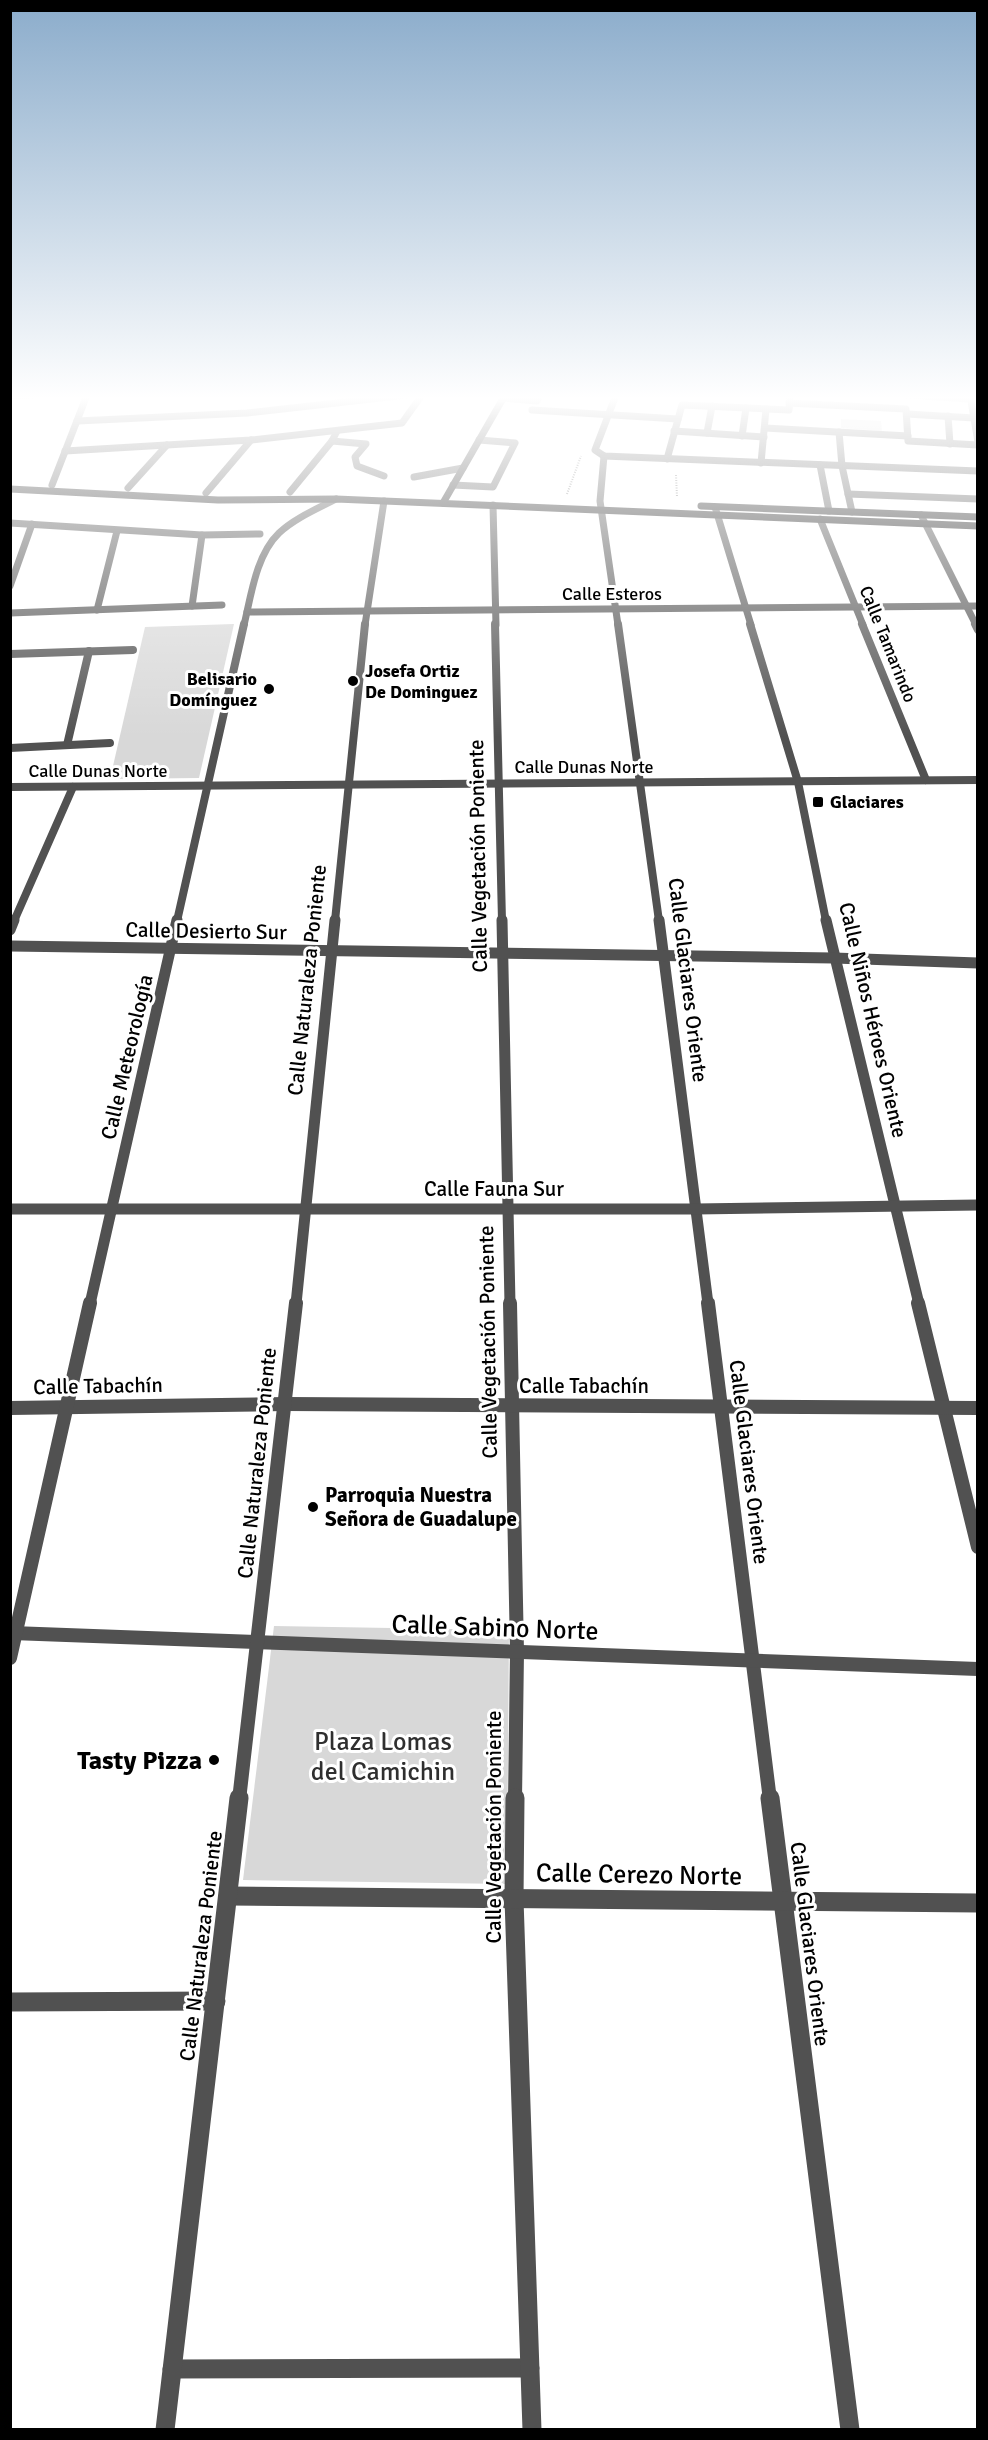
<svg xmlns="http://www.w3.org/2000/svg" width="988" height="2440" viewBox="0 0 988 2440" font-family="Signika,sans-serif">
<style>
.green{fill:#d8d8d8}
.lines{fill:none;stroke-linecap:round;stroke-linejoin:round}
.path{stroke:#737373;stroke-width:2;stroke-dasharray:1 1.5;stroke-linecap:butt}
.lane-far1{stroke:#515151;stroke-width:7}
.lane{stroke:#515151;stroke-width:19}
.street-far4{stroke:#515151;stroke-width:7}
.street-far3{stroke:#515151;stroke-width:8}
.street-far2{stroke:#515151;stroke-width:11}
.street-far1{stroke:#515151;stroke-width:14}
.street{stroke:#515151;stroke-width:19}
.secondary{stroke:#1e1e1e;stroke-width:7}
.poi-dot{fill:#000;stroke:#fff;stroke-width:2}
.labels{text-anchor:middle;stroke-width:6;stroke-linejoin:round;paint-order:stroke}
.far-street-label{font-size:18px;fill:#000;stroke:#fff}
.far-poi-label{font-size:18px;font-weight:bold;fill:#000;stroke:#fff;text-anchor:start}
.street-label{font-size:21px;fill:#000;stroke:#fff}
.poi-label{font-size:21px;font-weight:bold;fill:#000;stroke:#fff;text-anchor:start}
.near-street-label{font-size:26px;fill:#000;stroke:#fff}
.near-park-label{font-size:26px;fill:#2f2f2f;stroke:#fff}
.near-poi-label{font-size:26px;font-weight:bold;fill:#000;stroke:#fff;text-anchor:end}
</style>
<rect width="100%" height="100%" fill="#fff"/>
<g class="green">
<polygon points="841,419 881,421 882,431 841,428"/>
<polygon points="234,624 199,778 110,779 145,627"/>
<polygon points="274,1626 509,1630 507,1884 243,1880"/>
</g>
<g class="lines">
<g class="path">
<polyline points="676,475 677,497"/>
<polyline points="567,494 581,456"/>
</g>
<g class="lane-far1">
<polyline points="504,398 537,401 540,395"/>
<polyline points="707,433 712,406"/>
<polyline points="742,436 746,408"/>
<polyline points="332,441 366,444 355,457 357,466 384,476"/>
<polyline points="414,477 463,468"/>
<polyline points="453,485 493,487 515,443 479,440"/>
<polyline points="848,494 978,499"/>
</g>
<polyline class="lane" points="172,2369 530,2368"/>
<g class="street-far4">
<polyline points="616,395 595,450 604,456 978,471"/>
<polyline points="907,395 970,399"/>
<polyline points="970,395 978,442"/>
<polyline points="10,396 34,395"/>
<polyline points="789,403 906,409 908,441 978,445"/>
<polyline points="532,410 678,419"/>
<polyline points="907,414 974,418"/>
<polyline points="948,416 950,444"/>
<polyline points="77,421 247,413 407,395"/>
<polyline points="765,428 908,436"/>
<polyline points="674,431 764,437"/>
<polyline points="839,432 842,466 852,512"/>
<polyline points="65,451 251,440 402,423 422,395"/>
<polyline points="604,456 600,501 618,625"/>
<polyline points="667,459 682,405 789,410 790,398"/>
<polyline points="761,463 766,409"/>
<polyline points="820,465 829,511"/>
<polyline points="52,485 87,395"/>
<polyline points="128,488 167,445"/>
<polyline points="290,492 332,441 337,431"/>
<polyline points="206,493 251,440"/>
<polyline points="493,505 496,625"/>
<polyline points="715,507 751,625"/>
<polyline points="921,515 976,625"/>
<polyline points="820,519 863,625"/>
<polyline points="10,523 202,535 260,534"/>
<polyline points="10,586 32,524"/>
<polyline points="192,606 202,535"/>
<polyline points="97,610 117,531"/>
<polyline points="247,612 978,606"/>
<polyline points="10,613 222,605"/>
<path d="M244 625C251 596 256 555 279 533 295 518 317 509 336 499"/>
<polyline points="365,625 384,501"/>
</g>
<g class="street-far3">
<polyline points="495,624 502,921"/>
<polyline points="618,624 659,921"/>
<polyline points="750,624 798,782 826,921"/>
<polyline points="862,624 926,780"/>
<polyline points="975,624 978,630"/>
<polyline points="10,654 133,650"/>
<polyline points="67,745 89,651"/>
<polyline points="10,748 110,743"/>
<polyline points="10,787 978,780"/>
<polyline points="14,921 73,787"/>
<polyline points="177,921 244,624"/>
<polyline points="335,921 365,624"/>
</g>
<g class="street-far2">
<polyline points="502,920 510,1304"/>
<polyline points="659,920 708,1304"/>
<polyline points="826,920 919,1304"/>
<polyline points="10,930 14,920"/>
<polyline points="10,946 834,958 978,963"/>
<polyline points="10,1209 696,1209 978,1205"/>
<polyline points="90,1304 177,920"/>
<polyline points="296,1304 335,920"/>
</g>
<g class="street-far1">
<polyline points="510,1303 517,1652 515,1800"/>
<polyline points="708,1303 770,1800"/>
<polyline points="918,1303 978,1547"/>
<polyline points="10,1408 286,1404 978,1408"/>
<polyline points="12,1633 978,1669"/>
<polyline points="10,1658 90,1303"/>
<polyline points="239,1800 296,1303"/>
</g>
<g class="street">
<polyline points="515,1798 514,1899 532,2430"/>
<polyline points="770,1798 850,2430"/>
<polyline points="228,1896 978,1903"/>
<polyline points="10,2002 216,2001"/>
<polyline points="165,2430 239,1798"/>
</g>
<g class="secondary">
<polyline points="10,489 218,500 336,499 978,526"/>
<polyline points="443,503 505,395"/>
<polyline points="701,506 978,517"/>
</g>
</g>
<linearGradient id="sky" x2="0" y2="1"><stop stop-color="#8baccb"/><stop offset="0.54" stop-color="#fff"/><stop offset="1" stop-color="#fff" stop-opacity="0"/></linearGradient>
<rect width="988" height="737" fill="url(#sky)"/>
<g class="poi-dot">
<circle cx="353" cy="681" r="6"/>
<circle cx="269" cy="689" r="6"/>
<rect x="812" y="796" width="12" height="12" rx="3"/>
<circle cx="313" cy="1507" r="6"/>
<circle cx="214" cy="1760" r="6"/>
</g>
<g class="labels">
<g class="far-street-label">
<text x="612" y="600">Calle Esteros</text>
<text transform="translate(888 644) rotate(68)" y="6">Calle Tamarindo</text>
<text x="584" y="773">Calle Dunas Norte</text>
<text x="98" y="777">Calle Dunas Norte</text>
</g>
<g class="far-poi-label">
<text x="365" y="677">Josefa Ortiz<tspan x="365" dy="21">De Dominguez</tspan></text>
<text x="257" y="685" text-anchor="end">Belisario<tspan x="257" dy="21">Domínguez</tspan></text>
<text x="830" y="808">Glaciares</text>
</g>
<g class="street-label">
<text transform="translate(478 856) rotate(-91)" y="7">Calle Vegetación Poniente</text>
<text transform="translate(206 931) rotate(1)" y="7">Calle Desierto Sur</text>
<text transform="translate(307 980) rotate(-84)" y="7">Calle Naturaleza Poniente</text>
<text transform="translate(688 980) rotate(83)" y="7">Calle Glaciares Oriente</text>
<text transform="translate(873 1020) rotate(77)" y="7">Calle Niños Héroes Oriente</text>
<text transform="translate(127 1057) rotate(-77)" y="7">Calle Meteorología</text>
<text x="494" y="1196">Calle Fauna Sur</text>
<text transform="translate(488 1342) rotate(-91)" y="7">Calle Vegetación Poniente</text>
<text transform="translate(98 1386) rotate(-1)" y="7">Calle Tabachín</text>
<text x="584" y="1393">Calle Tabachín</text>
<text transform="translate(749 1462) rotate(83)" y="7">Calle Glaciares Oriente</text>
<text transform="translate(257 1463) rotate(-84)" y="7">Calle Naturaleza Poniente</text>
<text transform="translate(494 1827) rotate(-90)" y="7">Calle Vegetación Poniente</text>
<text transform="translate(810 1944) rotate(83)" y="7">Calle Glaciares Oriente</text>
<text transform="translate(201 1946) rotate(-83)" y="7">Calle Naturaleza Poniente</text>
</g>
<g class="poi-label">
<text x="325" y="1502">Parroquia Nuestra<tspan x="325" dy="24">Señora de Guadalupe</tspan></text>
</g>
<g class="near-street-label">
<text transform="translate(495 1627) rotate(2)" y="9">Calle Sabino Norte</text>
<text transform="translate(639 1874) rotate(1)" y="9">Calle Cerezo Norte</text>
</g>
<g class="near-park-label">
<text x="383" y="1750">Plaza Lomas<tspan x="383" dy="30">del Camichin</tspan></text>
</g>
<g class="near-poi-label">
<text x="202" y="1769">Tasty Pizza</text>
</g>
</g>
<rect width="988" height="2440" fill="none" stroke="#000000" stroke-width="24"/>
</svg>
